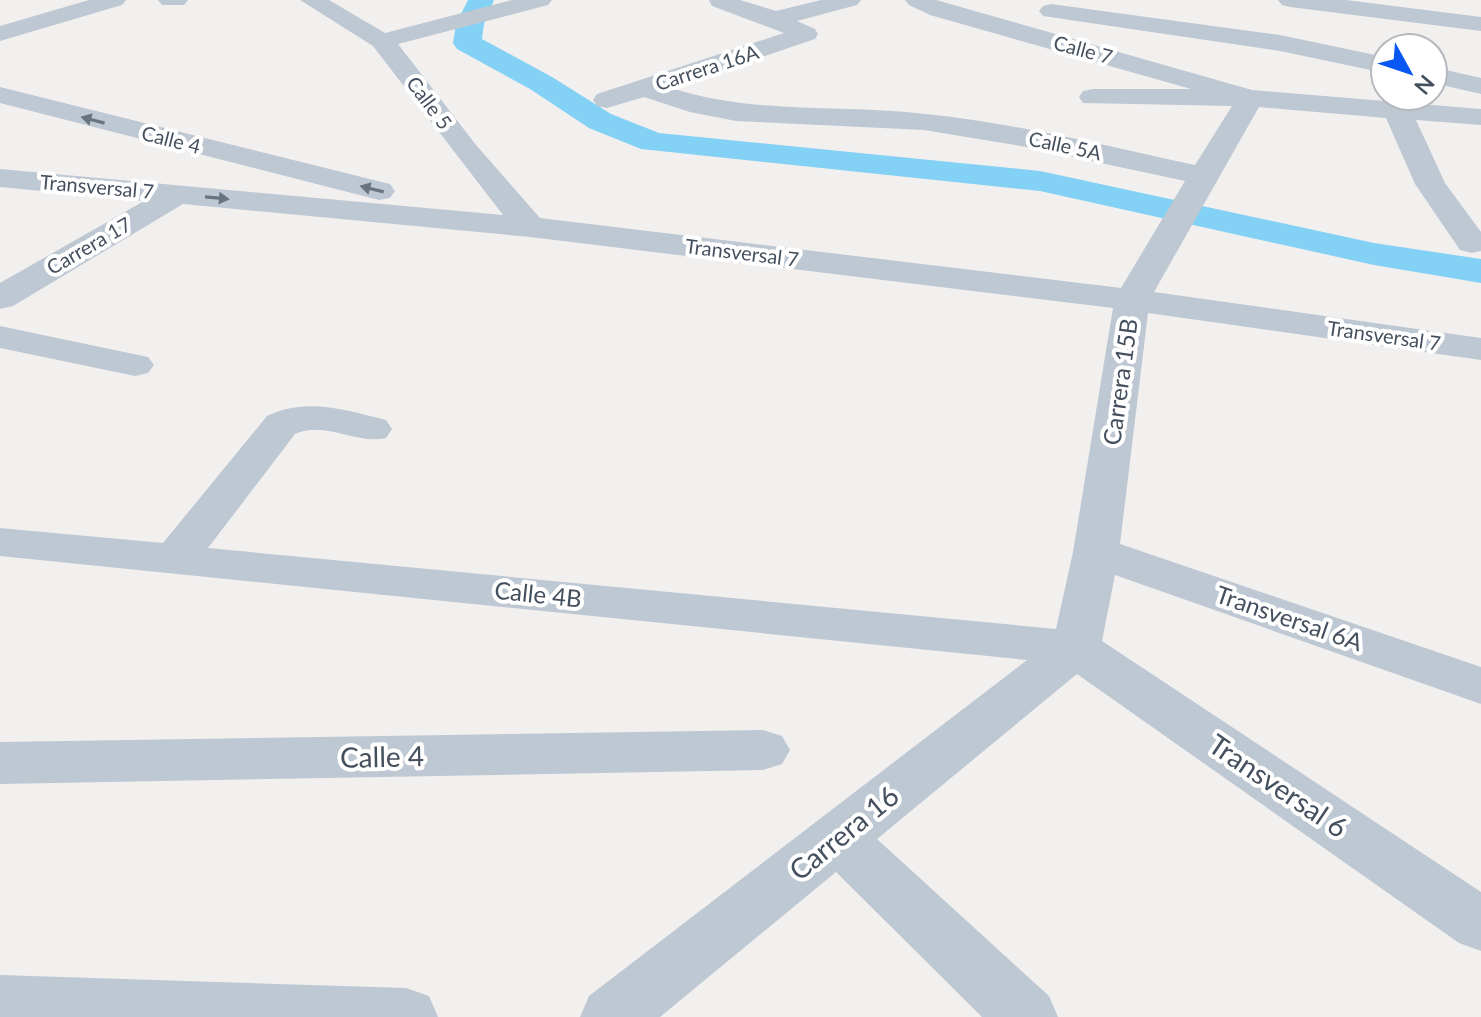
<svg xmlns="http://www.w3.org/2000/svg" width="1481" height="1017" viewBox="0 0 1481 1017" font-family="Lato,sans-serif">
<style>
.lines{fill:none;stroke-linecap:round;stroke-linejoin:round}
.canal{fill:#83d1f4;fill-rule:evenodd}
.street{fill:#bec8d2;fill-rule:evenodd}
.oneway{fill:#697481}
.labels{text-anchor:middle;stroke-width:8;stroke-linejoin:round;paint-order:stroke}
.far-street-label{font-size:20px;fill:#45505e;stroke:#fff}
.street-label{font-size:24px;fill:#45505e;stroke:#fff}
.near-street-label{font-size:28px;fill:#45505e;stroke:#fff}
</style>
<rect width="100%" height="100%" fill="#f2efef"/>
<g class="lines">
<polygon class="canal" points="468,0 494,0 484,24 482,39 552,77 611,114 659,133 1040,171 1374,243 1481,259 1481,283 1374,265 1040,191 641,149 589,128 530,89 457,49 453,43 456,24"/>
<g class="street">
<polygon points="89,0 126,0 122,5 0,41 0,26"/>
<polygon points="158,0 188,0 184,5 162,5"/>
<path d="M300 0H329L385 33 512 0H552L548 5 398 44 476 145 540 218 1121 288 1185 181 1021 146 924 130 736 121 690 112 644 97 607 108 597 106 593 100 597 94 784 33 712 6 709 0H740L776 11 821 0H861L857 5 797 21 815 29 818 34 815 39 671 88C757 115 837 104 925 114 1016 123 1106 146 1195 165L1232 106 1083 103 1079 97 1083 91 1093 89H1191L930 15 909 5 905 0H936L1252 90 1481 109V125L1416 120 1445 183 1481 232V251L1472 253 1460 250 1415 184 1386 118 1259 107 1154 292 1481 338V360L1148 313 1120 544 1481 667V704L1115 575 1102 641 1481 892V951L1459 943 1077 674 877 839 1049 996 1058 1017H982L836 872 660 1017H580L589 996 1027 660 0 556V528L163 543 267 416C307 397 345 410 386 420L392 429 386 438C356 445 325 420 295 434L208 548 1056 629 1073 552 1113 308 530 237 183 204 13 306 0 309V283L144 201 0 187V169L503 215 373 46Z"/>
<polygon points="1278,0 1346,0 1481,17 1481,31 1290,7 1282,5"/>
<polygon points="1051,4 1280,35 1385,57 1385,73 1280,51 1043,16 1039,11 1043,6"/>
<polygon points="1433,67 1481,78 1481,94 1433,83"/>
<polygon points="0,87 390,184 395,191 390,198 379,200 0,103"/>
<polygon points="0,326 148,357 154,365 148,373 135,376 0,348"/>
<polygon points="763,730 782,736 790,750 782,764 763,770 0,784 0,742"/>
<polygon points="0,975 406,988 429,996 438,1017 0,1017"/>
</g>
</g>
<defs><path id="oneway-solid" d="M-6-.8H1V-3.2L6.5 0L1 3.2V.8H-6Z" transform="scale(2)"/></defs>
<g class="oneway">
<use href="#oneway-solid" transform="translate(93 120) rotate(-165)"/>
<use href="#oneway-solid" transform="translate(372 189) rotate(-166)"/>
<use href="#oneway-solid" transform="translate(217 198) rotate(5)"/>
</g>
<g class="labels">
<g class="far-street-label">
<text transform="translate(1083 50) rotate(15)" y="7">Calle 7</text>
<text transform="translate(707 68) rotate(-18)" y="7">Carrera 16A</text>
<text transform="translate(429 103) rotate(53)" y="7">Calle 5</text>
<text transform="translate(171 140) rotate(14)" y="7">Calle 4</text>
<text transform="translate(1065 146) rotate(12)" y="7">Calle 5A</text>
<text transform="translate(97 187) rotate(5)" y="7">Transversal 7</text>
<text transform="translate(89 246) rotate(-30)" y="7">Carrera 17</text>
<text transform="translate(742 253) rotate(7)" y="7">Transversal 7</text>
<text transform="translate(1384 336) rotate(8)" y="7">Transversal 7</text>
</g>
<g class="street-label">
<text transform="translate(1121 382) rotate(-82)" y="8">Carrera 15B</text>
<text transform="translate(538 595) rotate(6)" y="8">Calle 4B</text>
<text transform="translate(1289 619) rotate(19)" y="8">Transversal 6A</text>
</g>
<g class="near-street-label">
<text transform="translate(382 757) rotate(-1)" y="10">Calle 4</text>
<text transform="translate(1278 786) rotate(34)" y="10">Transversal 6</text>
<text transform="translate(844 833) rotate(-39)" y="10">Carrera 16</text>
</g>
</g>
<g transform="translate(1409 72) rotate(130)"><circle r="38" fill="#ffffff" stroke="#b5b9bf" stroke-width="2"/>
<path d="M0-6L14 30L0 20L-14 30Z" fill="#0957f2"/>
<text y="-12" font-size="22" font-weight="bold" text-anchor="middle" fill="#45505e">N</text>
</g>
</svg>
